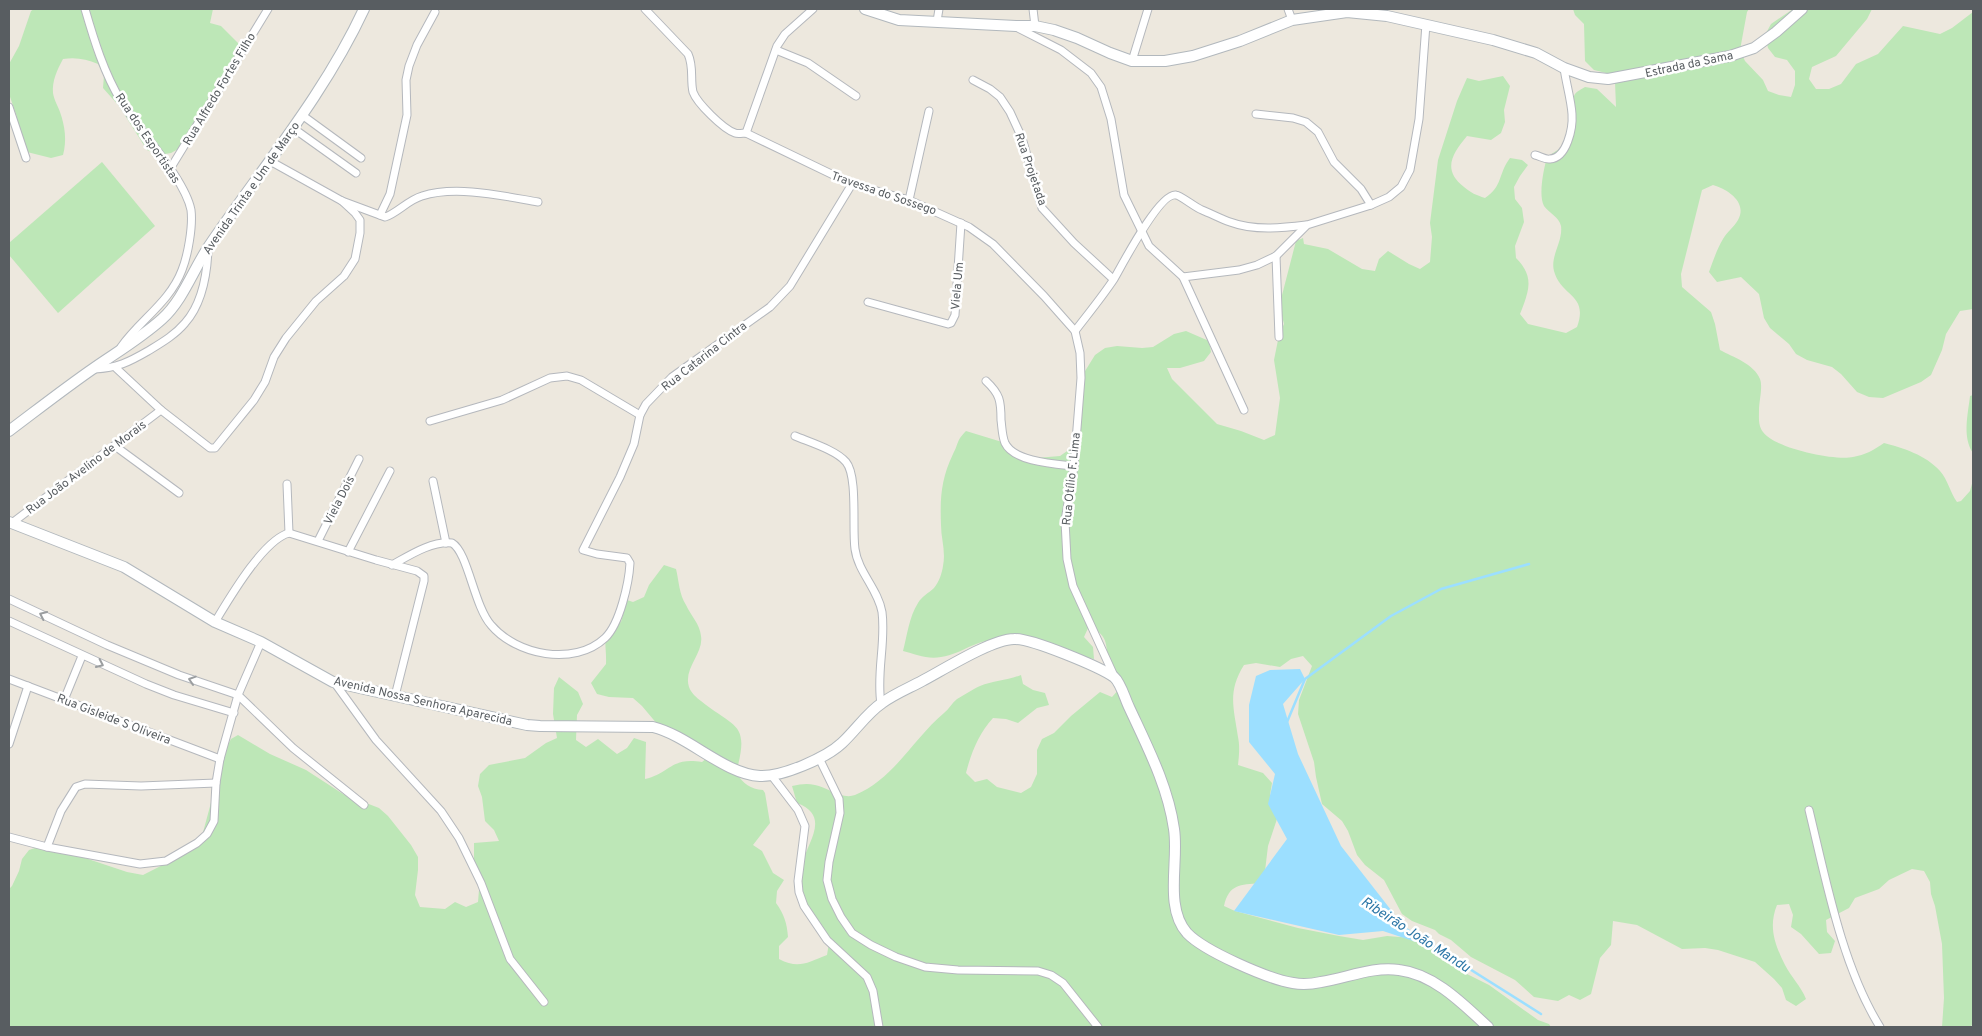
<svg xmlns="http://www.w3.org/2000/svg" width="1982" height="1036" viewBox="0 0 1982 1036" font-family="Overpass,sans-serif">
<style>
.green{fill:#bde7b7}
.water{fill:#9cdfff}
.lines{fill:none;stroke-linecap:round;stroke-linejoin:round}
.stream{stroke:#9cdfff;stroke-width:2.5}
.street-casing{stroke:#b5b8bd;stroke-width:9}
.secondary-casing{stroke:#b2b8bd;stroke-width:12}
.street{stroke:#fff;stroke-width:7}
.secondary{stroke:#fff;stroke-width:10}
.oneway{stroke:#9b9ea0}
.labels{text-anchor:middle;stroke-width:5;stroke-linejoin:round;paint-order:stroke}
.street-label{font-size:12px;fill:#585d61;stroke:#fff}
.water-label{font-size:14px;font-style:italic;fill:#2d77a7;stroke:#fff}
</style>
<rect width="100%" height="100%" fill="#ede8de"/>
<g class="green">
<path d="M34 9H213L210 23 221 26 239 44V56L236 68 226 77 211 95 206 107 182 147 171 153 159 155 147 150 119 106 103 88 104 75 98 64C86 59 76 57 63 59 57 70 52 81 53 93 54 100 58 106 60 112 65 126 67 141 63 155L51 158 27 152 17 130V117L9 94V64L19 46 31 11Z"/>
<path d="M1573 9H1749L1747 12 1740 50 1745 61 1763 80 1768 91 1779 95 1791 97 1795 85V71L1787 60 1775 57 1768 48 1765 35 1771 24 1793 9H1872L1867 19 1836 56 1812 67 1809 79 1816 89H1829L1841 84 1856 64 1878 54 1903 26 1940 34 1952 28 1973 12V309L1960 311 1946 334 1942 350 1931 375 1921 382 1883 398 1869 397 1857 392 1841 374 1832 367 1807 360 1796 354 1789 344 1770 328 1764 318 1759 294 1741 277 1717 282 1709 272C1713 261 1717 249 1723 239 1727 232 1734 227 1738 220 1748 202 1727 189 1713 185L1702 190 1681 274 1682 287 1711 312 1715 324 1720 350C1733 357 1754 364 1760 379 1763 387 1759 401 1759 410 1759 418 1758 425 1763 432 1774 448 1834 461 1853 457 1865 455 1874 450 1884 443 1903 448 1926 455 1940 471 1948 480 1950 492 1957 502L1961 501 1970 491 1973 480V1022L1971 1027H1942L1944 998 1942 944 1935 906 1931 894 1930 882 1924 871 1912 869 1889 880 1879 889 1855 898 1849 908 1826 920 1827 932 1835 941 1831 953 1819 954 1801 934 1791 927 1793 915 1789 904 1777 905C1768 927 1775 945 1785 965 1791 977 1801 986 1806 999L1796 1006 1786 1000 1782 988 1774 979 1755 962 1718 950 1705 948 1682 949 1637 925 1613 921 1611 945 1600 958 1591 994 1580 1000 1569 995 1558 1001 1534 997 1515 980 1471 957 1451 940 1439 934 1435 930 1412 921 1402 914 1384 880 1365 865 1357 855 1348 831 1342 821 1322 804 1316 777 1314 762 1298 714 1299 700 1312 666 1303 656 1291 659 1280 667 1256 663 1244 665C1227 692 1234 709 1238 737 1240 746 1239 756 1238 765L1263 773 1272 783 1270 795 1277 819 1268 846 1265 871 1260 883C1240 885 1229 884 1224 906L1235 911 1298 928 1339 936 1363 940 1387 936 1425 939 1449 957 1467 974 1489 985 1538 1020 1549 1024 1551 1027H9V889L12 886 19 871 22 859 29 850 41 846 67 852 127 872 143 875 196 848 202 836 212 799 219 762 231 739 238 735 270 754 306 770 343 794 379 808 388 816 411 845 418 857V870L415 895 420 907 445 909 455 902 466 907 478 902 480 878 474 867V843L499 841 494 830 485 821 482 797 478 786 480 774 489 765 525 758 546 743 557 738 553 714 554 688 559 677 578 692 583 704 577 715 576 740 586 747 598 739 617 754 627 748 634 738 646 742 645 779C671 773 670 757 702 762L711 755 658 725 642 706 633 698 609 697 597 694 591 683 606 664C607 642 599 635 621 622L627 600 633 602 644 597 649 585 664 565 676 569C679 581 679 594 686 605 691 616 700 624 701 636 704 653 683 668 689 687 691 693 697 698 701 701 736 729 750 722 736 773 744 784 750 789 763 790L765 793 770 823 753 845 762 851 773 873 784 880 777 891 776 903C784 914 787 923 788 937L779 946V959C798 969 807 963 827 955L829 943C823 935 802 909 800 902 798 896 800 870 802 864 808 841 831 816 797 803L792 786C801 784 807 783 815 785 827 787 842 800 855 795 894 779 913 739 944 713 949 709 952 703 957 699 964 695 973 689 980 686 993 681 1008 680 1021 675L1023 684 1033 690 1045 693 1049 705 1037 708 1018 723 1006 719 993 718C979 733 971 753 966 773L975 782 987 779 997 787 1021 793 1031 787 1037 774V750L1042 739 1054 733 1071 716 1100 692 1112 697 1120 688C1117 681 1112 673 1110 666 1104 645 1111 637 1089 626L1084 637 1093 647 1094 659 1000 640C974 639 965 653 941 657 928 660 915 654 903 651 907 636 909 617 918 603 922 596 929 593 934 588 939 582 942 573 943 566 946 551 941 539 941 525 940 498 941 479 953 454 959 443 956 441 966 431L1002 442 1012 451 1036 458 1060 456 1070 449 1073 437 1078 387 1082 376 1095 355 1105 348 1117 346 1142 348 1153 347 1174 334 1186 331 1209 341 1211 352 1204 361 1180 368H1167L1172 379 1217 424 1241 431 1264 440 1275 435 1280 398 1274 360 1279 335 1284 324 1281 312V299L1296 241 1303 238 1304 244 1328 249 1362 269 1375 271 1379 259 1388 251 1409 264 1420 269 1430 262 1432 237 1430 223 1438 160 1457 101 1467 78 1479 81 1503 76 1510 86 1504 110 1505 122 1501 133 1491 140 1467 136C1452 154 1442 170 1464 187 1471 193 1476 195 1485 198 1503 186 1498 174 1510 158L1522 160 1528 165 1520 176 1514 187 1515 199 1522 208 1524 222 1515 246 1516 258C1535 277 1529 291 1520 314L1528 324 1566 333 1577 327C1589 294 1561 297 1554 271 1550 256 1563 242 1561 226 1559 217 1549 213 1544 206 1538 195 1544 168 1547 157L1568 143C1567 131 1568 105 1575 94 1577 91 1582 89 1585 87L1597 89 1616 107 1615 82 1606 73 1594 70 1585 61 1584 24 1575 15Z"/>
<polygon points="102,162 155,226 58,313 9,255 9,243"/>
<path d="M1973 395V453C1962 437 1968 414 1970 396Z"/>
</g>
<polygon class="water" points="1300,669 1305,679 1283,704 1298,754 1341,846 1416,942 1383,931 1339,935 1234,911 1287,839 1268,804 1275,774 1249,742 1249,705 1256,676 1270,670"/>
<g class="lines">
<g class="stream">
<polyline points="1287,722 1305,679 1391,616 1441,589 1529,564"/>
<polyline points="1403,927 1541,1014"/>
</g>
<g class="street-casing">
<g id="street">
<path d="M85 9C94 40 104 73 121 101 139 130 185 179 191 210 193 226 188 255 182 270 170 302 140 320 121 347"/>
<path d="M645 9 688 54C694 67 690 79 693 92 697 103 723 129 735 133 738 134 743 133 746 133L852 184 909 200 969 227 993 244 1044 296 1075 331 1080 353 1081 378 1074 466 1065 521 1067 559 1073 586 1115 678"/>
<polyline points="1033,9 1035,26"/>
<polyline points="1288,9 1292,20"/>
<polyline points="937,21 939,9"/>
<polyline points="1016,27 1061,50 1091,73 1101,87 1111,119 1124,195 1149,246 1183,277 1239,270 1257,265 1276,256 1307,225 1371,205 1389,197 1401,187 1410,170 1419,119 1426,24"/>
<polyline points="776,50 808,63 856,96"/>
<polyline points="1132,61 1148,9"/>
<polyline points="973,80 990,89 1000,97 1010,112 1022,138 1042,208 1074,243 1113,279"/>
<polyline points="9,107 26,158"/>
<polyline points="1256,114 1293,118 1306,122 1318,132 1334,162 1361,189 1371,205"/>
<polyline points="302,115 361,158"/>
<polyline points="293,128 356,173"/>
<polyline points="746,133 777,46 785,34 813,9"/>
<path d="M1535 155C1540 156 1545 160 1550 159 1567 158 1573 128 1572 114 1571 99 1566 83 1564 68"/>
<path d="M270 161 342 201 385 217C396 214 408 200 422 196 456 185 503 196 538 202"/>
<polyline points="170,169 268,9"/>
<polyline points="909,200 929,111"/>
<polyline points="380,215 390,194 407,115 406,80 409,66 417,45 435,12"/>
<polyline points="1276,256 1279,337"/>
<polyline points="1183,277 1244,410"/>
<polyline points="868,302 948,324 951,323 955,315 961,223"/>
<path d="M1075 331C1088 314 1102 297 1114 279 1122 265 1160 192 1176 195 1180 195 1196 208 1202 210 1212 214 1221 219 1230 222 1254 231 1282 228 1306 225"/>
<polyline points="116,368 161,410 210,448 215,448 254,400 265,382 274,357 286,338 316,301 344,276 355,259 360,233 360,220 355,213 342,201"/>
<path d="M95 369C117 368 129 362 148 351 161 343 175 335 185 323 202 304 207 274 208 250"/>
<path d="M986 381C1000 394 1001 401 1001 420 1002 427 1002 436 1005 443 1014 462 1055 464 1074 466"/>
<polyline points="430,421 502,400 550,378 567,376 581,380 640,415"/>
<path d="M795 436C809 442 836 450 846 462 858 476 852 529 855 549 858 572 878 589 882 612 886 643 876 673 881 704"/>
<polyline points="115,446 179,493"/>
<polyline points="433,481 446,543"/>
<polyline points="287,484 289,533"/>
<polyline points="12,523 161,410"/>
<polyline points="318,541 359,459"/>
<polyline points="348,552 390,471"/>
<path d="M392 565C410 555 431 541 452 543 468 552 474 606 491 625 516 655 574 667 605 638 620 624 629 582 630 563L627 558 597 554 583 550 620 477 634 444 640 415 646 404 672 377 770 307 790 286 852 184"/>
<polyline points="9,599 107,645 179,675 238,695 293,748 364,805"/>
<polyline points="9,621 146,684 174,695 234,713"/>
<path d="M215 622C229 599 263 540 289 533L376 560 417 571 424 576V581L395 696"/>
<polyline points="9,679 220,759"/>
<polyline points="334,682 376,740 441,811 459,838 481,883 510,959 544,1002"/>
<polyline points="64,700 82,656"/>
<polyline points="9,744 28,686"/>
<polyline points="819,758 839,799 840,813 829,862 827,880 832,899 841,917 852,933 871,945 896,957 925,967 958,970 1038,971 1051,975 1063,983 1098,1027"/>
<polyline points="772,776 798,810 805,826 798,881 799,892 804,906 827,940 867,977 873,991 879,1027"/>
<path d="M1809 810C1826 880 1842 966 1880 1027"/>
<polyline points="9,837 47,847 140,864 166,861 197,843 207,834 214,821 216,783 220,759 238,695 261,642"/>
<polyline points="47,847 61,811 76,787 85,784 141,786 216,783"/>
</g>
</g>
<g class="secondary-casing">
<g id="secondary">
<polyline points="865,9 899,20 1016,26 1035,26 1054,30 1077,38 1110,53 1132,61 1165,61 1193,56 1240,41 1292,20 1347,12 1387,16 1493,40 1536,53 1564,68 1589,77 1608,79 1730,56 1754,48 1776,32 1802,9"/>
<path d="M9 431C37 410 65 388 94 368 117 352 141 338 162 319 183 300 193 270 209 246 262 168 324 95 364 9"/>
<path d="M9 522 124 567 215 622 261 642 333 682 527 725 540 726 653 727C689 736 724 774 760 776 782 777 826 758 842 743 856 730 867 713 882 703 894 694 909 688 922 681 943 670 992 639 1014 639 1031 638 1100 667 1114 677 1121 683 1125 699 1129 707 1147 746 1168 786 1174 829 1179 861 1164 907 1187 933 1204 951 1268 979 1293 983 1303 985 1312 984 1321 982 1347 978 1373 966 1399 970 1434 974 1463 1004 1488 1027"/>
</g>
</g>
<use href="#street" class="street"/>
<use href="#secondary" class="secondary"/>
</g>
<defs><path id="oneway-chevron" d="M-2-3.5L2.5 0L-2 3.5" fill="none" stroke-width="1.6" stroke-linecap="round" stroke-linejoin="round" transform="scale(1.25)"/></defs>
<g class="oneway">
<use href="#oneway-chevron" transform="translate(43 615) rotate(-155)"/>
<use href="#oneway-chevron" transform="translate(100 664) rotate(25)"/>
<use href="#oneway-chevron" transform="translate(192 680) rotate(-162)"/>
</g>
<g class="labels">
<g class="street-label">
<text transform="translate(1689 64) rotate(-12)" y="4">Estrada da Sama</text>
<text transform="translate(219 89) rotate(-59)" y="4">Rua Alfredo Fortes Filho</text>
<text transform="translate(148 138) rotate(56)" y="4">Rua dos Esportistas</text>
<text transform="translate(1031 169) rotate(71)" y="4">Rua Projetada</text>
<text transform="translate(251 188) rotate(-55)" y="4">Avenida Trinta e Um de Março</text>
<text transform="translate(884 193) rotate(19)" y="4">Travessa do Sossego</text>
<text transform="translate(957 286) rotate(-85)" y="4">Viela Um</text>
<text transform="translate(704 356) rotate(-38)" y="4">Rua Catarina Cintra</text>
<text transform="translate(86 467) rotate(-37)" y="4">Rua João Avelino de Morais</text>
<text transform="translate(1071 479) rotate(-84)" y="4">Rua Otílio F. Lima</text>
<text transform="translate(339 500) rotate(-63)" y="4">Viela Dois</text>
<text transform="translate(423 701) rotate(13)" y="4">Avenida Nossa Senhora Aparecida</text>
<text transform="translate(114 719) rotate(21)" y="4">Rua Gisleide S Oliveira</text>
</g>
<g class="water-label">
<text transform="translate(1416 934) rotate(33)" y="5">Ribeirão João Mandu</text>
</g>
</g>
<rect width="1982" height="1036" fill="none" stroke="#585d61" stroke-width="20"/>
</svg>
